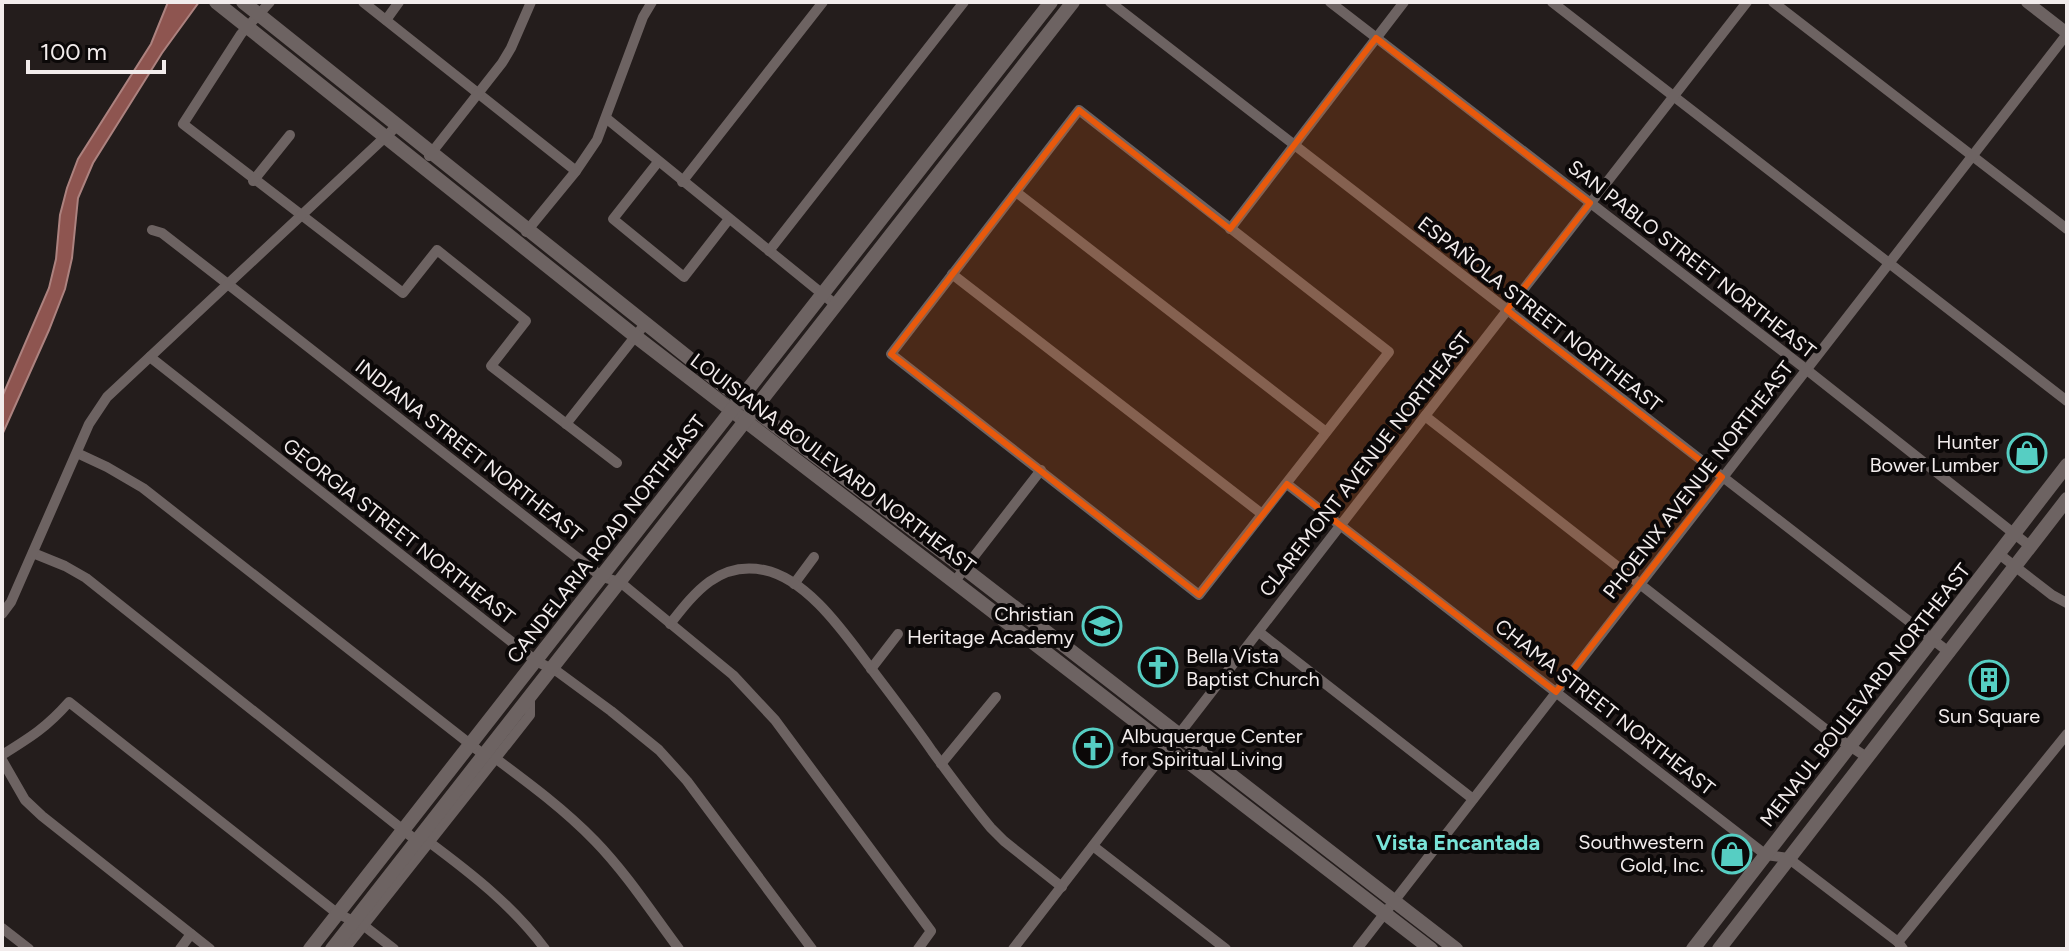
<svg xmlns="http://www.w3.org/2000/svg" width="2069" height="951" viewBox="0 0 2069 951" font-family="Figtree,sans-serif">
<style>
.water{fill:#8e5550;stroke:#ac827f;stroke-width:2}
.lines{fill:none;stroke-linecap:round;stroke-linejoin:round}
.minor{stroke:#6d6362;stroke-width:10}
.tertiary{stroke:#6d6362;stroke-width:12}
.secondary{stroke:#6d6362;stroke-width:14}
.marked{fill:#e8590c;fill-opacity:0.2;stroke:#e8590c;stroke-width:6;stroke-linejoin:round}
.labels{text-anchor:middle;stroke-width:8;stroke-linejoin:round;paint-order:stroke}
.street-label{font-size:20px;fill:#f2ecec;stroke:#0b0808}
.poi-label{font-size:20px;fill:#f2ecec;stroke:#0b0808;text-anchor:end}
.neighbourhood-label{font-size:22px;font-weight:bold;fill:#79e3d8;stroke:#0b0808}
</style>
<rect width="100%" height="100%" fill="#241d1c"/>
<polygon class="water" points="168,2 199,2 162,53 93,163 78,198 72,258 65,289 49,330 2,435 2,397 49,288 56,259 60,215 67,188 78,159 151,44"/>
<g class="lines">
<g class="minor">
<polyline points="270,2 241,34 183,124 403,293 437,250 526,321 491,366 617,463"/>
<polyline points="363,2 576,171"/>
<polyline points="1110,2 1950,653"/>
<polyline points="1330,2 1807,370 2031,547"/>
<polyline points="1552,2 2067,401"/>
<polyline points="1773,2 2067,229"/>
<polyline points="386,20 399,2"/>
<polygon points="1079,110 1389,352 1199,595 891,354"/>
<polyline points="606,118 836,305"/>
<polyline points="429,156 502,63 511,48 531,2"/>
<polyline points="658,162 613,219 684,277 729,219"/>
<polyline points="253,181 290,135"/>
<polyline points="682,182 823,2"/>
<polyline points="1016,192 1326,432"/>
<polyline points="1230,229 1404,2"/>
<polyline points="152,230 162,233 220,278 602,577 620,582 733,675 775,720 931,931 918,949"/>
<polyline points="526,232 576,171 597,140 643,17 652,2"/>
<polyline points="769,251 964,2"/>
<polyline points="952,274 1262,514"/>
<polyline points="150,357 536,661 558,672 611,711 659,750 687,781 812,949"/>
<polyline points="1425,416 1833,735 1868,758"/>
<polyline points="566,424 645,324"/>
<polyline points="77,453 107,467 143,488 484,755"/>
<polyline points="1287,484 1766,855 1788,858 1898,942 1903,949"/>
<polyline points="33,553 65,566 86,578 417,841"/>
<polyline points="1999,554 2052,595 2067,603"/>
<polyline points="955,581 1041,470"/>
<polyline points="794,584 814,557"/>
<polyline points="2,614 11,602 89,424 107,397 398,125"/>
<path d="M670 624C695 592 719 561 764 570 808 579 845 634 870 667 891 695 912 722 932 751 951 777 970 803 991 828L1004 841 1062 887"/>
<polyline points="1259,632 1473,799"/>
<polyline points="871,669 898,634"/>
<path d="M2 755C31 737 47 727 69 702L338 914 363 925 394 949"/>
<path d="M495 758C530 784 565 810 595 841 627 874 652 913 679 949"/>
<polyline points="2,760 25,800 42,816 210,949"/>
<polyline points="941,764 996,697"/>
<path d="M429 842C472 874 513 906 545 949"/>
<polyline points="1093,846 1226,949"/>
<polyline points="2,928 29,949"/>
<polyline points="1898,942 2067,734"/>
<polyline points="180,949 191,934"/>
<polyline points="345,949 530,715 530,697"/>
<polyline points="1013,949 1425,416 1747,2"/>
<polyline points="1357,949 2067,34"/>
</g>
<polyline class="tertiary" points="2027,2 2067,33"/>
<g class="secondary">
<polyline points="216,2 635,336 1431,949"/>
<polyline points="243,2 754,410 965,569 1456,949"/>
<polyline points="310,949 1051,2"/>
<polyline points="332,949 1073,2"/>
<polyline points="1693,949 2067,465"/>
<polyline points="1719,949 2067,499"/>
</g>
</g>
<path class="marked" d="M1376 38 1590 203 1507 310 1722 477 1556 692 1287 484 1199 595 891 354 1079 110 1230 229Z"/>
<defs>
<g id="shop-ring" transform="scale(2)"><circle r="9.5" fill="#0b0808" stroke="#56cec3" stroke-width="1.5"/><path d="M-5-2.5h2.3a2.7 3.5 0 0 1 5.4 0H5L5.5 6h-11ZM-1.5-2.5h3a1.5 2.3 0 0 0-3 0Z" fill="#56cec3"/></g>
<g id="school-ring" transform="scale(2)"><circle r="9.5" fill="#0b0808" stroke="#56cec3" stroke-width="1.5"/><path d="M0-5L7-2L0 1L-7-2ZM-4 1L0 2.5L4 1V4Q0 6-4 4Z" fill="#56cec3"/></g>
<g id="church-ring" transform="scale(2)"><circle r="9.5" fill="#0b0808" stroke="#56cec3" stroke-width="1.5"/><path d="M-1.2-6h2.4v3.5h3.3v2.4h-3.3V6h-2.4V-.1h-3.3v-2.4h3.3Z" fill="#56cec3"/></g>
<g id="building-ring" transform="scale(2)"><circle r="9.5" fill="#0b0808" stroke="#56cec3" stroke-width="1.5"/><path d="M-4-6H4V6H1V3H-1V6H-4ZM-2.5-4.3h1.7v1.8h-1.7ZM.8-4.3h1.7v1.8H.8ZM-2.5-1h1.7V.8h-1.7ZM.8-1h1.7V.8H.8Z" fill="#56cec3"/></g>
</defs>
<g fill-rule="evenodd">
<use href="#shop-ring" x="2027" y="453"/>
<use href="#school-ring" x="1102" y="626"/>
<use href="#church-ring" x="1158" y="667"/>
<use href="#building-ring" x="1989" y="680"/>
<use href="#church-ring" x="1093" y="748"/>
<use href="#shop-ring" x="1732" y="854"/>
</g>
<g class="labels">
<g class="street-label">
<text transform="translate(1692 259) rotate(38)" y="7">SAN PABLO STREET NORTHEAST</text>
<text transform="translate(1540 314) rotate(38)" y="7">ESPAÑOLA STREET NORTHEAST</text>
<text transform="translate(469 450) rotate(38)" y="7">INDIANA STREET NORTHEAST</text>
<text transform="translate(833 463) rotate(37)" y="7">LOUISIANA BOULEVARD NORTHEAST</text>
<text transform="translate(1365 464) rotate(-52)" y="7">CLAREMONT AVENUE NORTHEAST</text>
<text transform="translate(1698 480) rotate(-52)" y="7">PHOENIX AVENUE NORTHEAST</text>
<text transform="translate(399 531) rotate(38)" y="7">GEORGIA STREET NORTHEAST</text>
<text transform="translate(606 539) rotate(-52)" y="7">CANDELARIA ROAD NORTHEAST</text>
<text transform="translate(1865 695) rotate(-52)" y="7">MENAUL BOULEVARD NORTHEAST</text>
<text transform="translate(1605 707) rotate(38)" y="7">CHAMA STREET NORTHEAST</text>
</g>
<g class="poi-label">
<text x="1999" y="449">Hunter<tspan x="1999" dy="23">Bower Lumber</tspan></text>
<text x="1074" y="621">Christian<tspan x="1074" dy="23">Heritage Academy</tspan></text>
<text x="1186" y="663" text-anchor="start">Bella Vista<tspan x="1186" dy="23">Baptist Church</tspan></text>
<text x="1989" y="723" text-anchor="middle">Sun Square</text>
<text x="1121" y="743" text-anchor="start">Albuquerque Center<tspan x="1121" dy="23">for Spiritual Living</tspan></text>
<text x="1704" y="849">Southwestern<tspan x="1704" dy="23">Gold, Inc.</tspan></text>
</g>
<g class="neighbourhood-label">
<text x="1458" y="850">Vista Encantada</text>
</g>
</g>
<rect width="2069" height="951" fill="none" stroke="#f2ecec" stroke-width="8"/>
<path d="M28 60v12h136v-12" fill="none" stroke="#f2ecec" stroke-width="4"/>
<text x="40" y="60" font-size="24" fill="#f2ecec" stroke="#0b0808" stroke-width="6" paint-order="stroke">100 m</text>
</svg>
